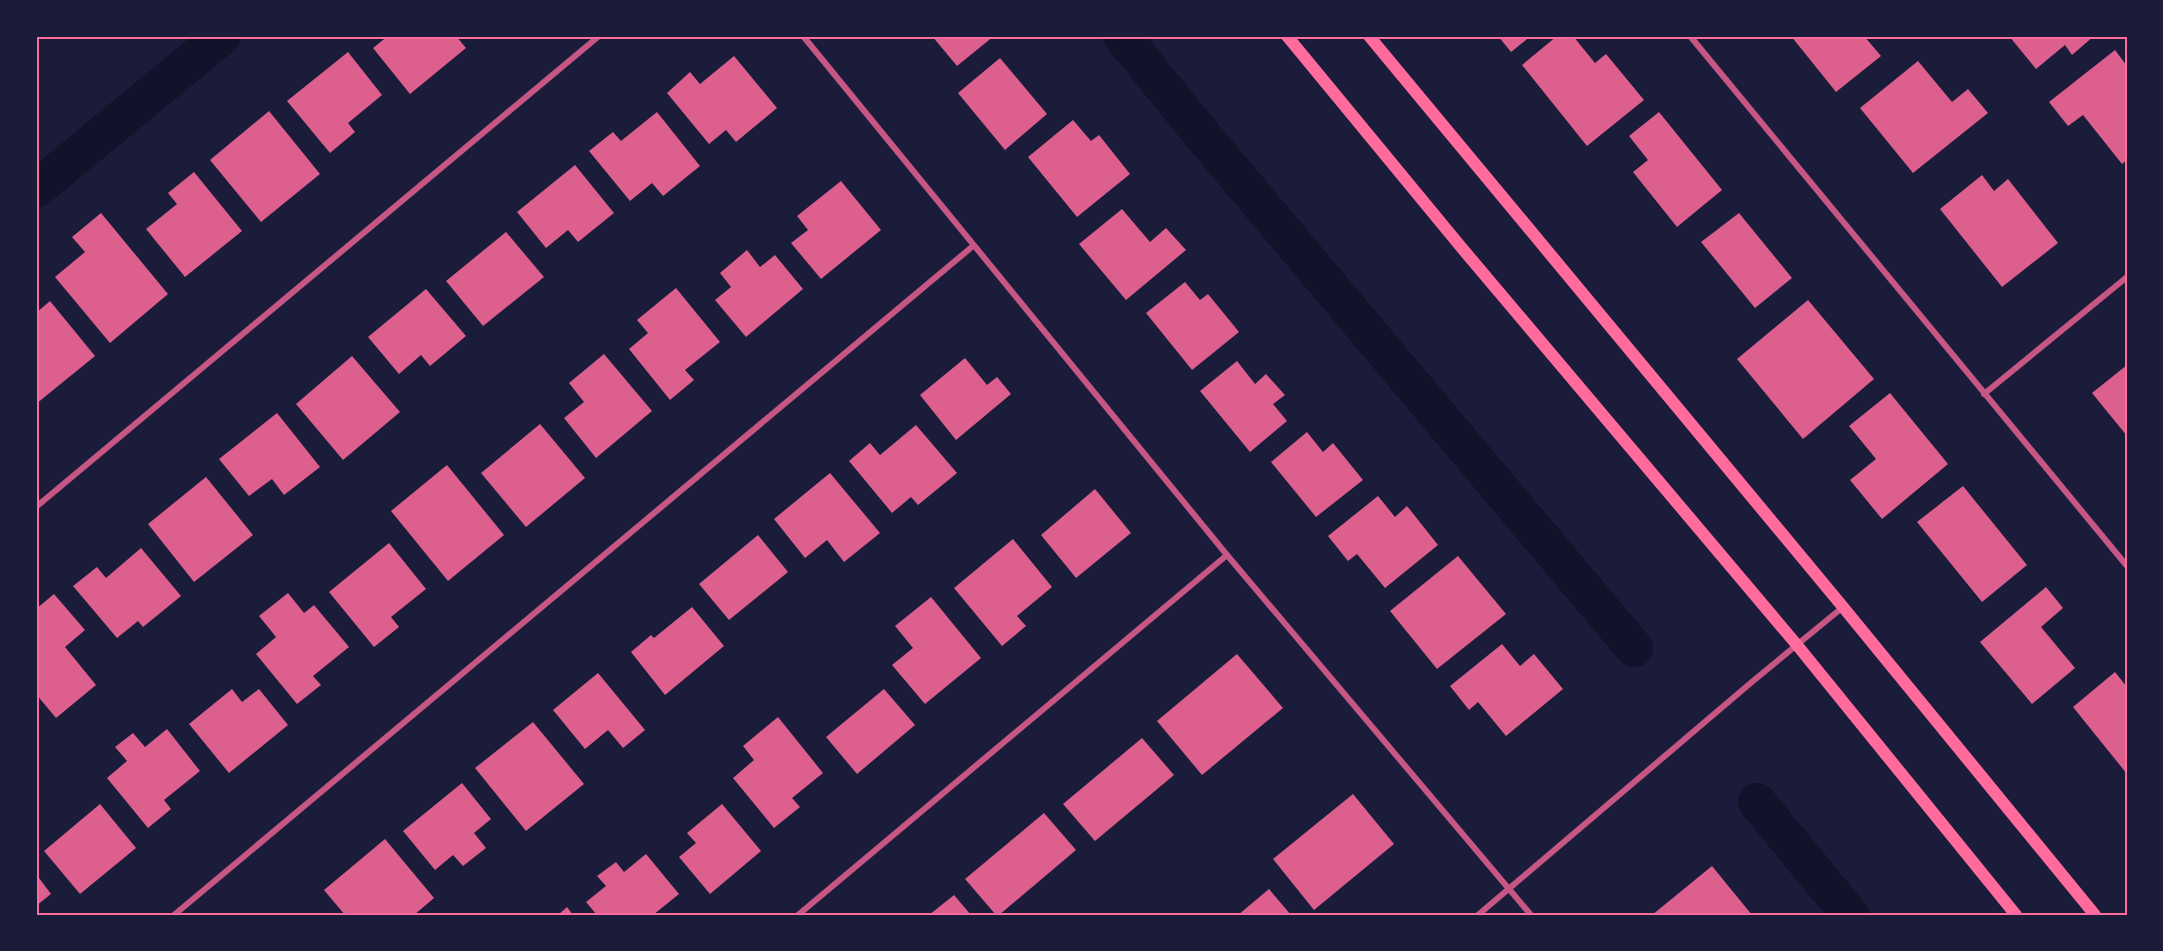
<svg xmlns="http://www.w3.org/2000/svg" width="2163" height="951" viewBox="0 0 2163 951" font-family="'Golos Text',sans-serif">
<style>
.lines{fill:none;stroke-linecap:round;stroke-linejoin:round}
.canal{stroke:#12122b;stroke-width:38}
.building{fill:#dd5f8e}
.minor{stroke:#c65784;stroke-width:6}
.secondary{stroke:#ff6b9d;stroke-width:12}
.neatline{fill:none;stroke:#ff6b9d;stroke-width:2}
</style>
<rect width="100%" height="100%" fill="#1b1b3a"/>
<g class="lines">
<g class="canal">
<polyline points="1122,36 1204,137 1634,648"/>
<polyline points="36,189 222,36"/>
<polyline points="1757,802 1850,915"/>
</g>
</g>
<g class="building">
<polygon points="388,36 456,36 466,48 410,94 373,48"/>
<polygon points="932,36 994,36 957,66"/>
<polygon points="1498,36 1531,36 1511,52"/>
<polygon points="1557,36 1573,36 1595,63 1606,54 1644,100 1587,146 1522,65"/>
<polygon points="1791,36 1864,36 1881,56 1836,92"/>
<polygon points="2009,36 2094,36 2072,55 2065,45 2036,69"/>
<polygon points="2115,50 2127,66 2127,160 2122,164 2083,115 2068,126 2049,102"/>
<polygon points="348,52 382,95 348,123 355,132 330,153 287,101"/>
<polygon points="734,56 777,108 736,142 726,130 709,144 667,93 690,72 700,84"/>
<polygon points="1000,58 1047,114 1005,150 958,93"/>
<polygon points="1918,61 1952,102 1968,89 1988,113 1913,173 1860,108"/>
<polygon points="269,111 320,174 261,222 210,160"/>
<polygon points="657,112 700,166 663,196 652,183 630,201 589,151 613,132 621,141"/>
<polygon points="1659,112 1722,190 1677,227 1633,172 1648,160 1629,136"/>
<polygon points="1073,120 1091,141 1099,135 1130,174 1077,217 1028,157"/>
<polygon points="575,165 614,213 578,242 568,230 546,248 517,212"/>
<polygon points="194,172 242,231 185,277 146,229 177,204 168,193"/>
<polygon points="1982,175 1994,191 2008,179 2058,243 2002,287 1940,209"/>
<polygon points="841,181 881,230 821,279 791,243 808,230 797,216"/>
<polygon points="1122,209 1150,242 1166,228 1186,250 1126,300 1079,244"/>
<polygon points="101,213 168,294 110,343 55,277 85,252 72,237"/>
<polygon points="1739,213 1792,278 1755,308 1701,242"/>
<polygon points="506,232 544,277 483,326 446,281"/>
<polygon points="747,250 760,267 775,255 803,289 746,337 715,300 731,287 720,273"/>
<polygon points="1185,282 1200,300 1208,294 1239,332 1192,370 1146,313"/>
<polygon points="676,288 720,342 685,370 694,380 670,400 629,349 648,333 637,320"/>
<polygon points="426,289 466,336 430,366 421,355 399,374 368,337"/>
<polygon points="1808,300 1874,379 1803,439 1737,359"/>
<polygon points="50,301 95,356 36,404 36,313"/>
<polygon points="604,354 652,411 596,458 564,418 584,402 569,383"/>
<polygon points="352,356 400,412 343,460 296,404"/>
<polygon points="965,358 987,385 997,377 1011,394 956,440 920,395"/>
<polygon points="1237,361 1255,384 1266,374 1285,395 1273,404 1287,421 1250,452 1200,391"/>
<polygon points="2127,365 2127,436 2092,393"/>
<polygon points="1890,393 1948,464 1882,519 1850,480 1876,459 1849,426"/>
<polygon points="277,413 320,467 284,495 272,479 249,496 219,459"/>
<polygon points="540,424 585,478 526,527 481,473"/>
<polygon points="916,425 957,473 918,505 911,497 892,513 849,461 870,443 880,455"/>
<polygon points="1307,432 1323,452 1333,443 1363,480 1316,517 1271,462"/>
<polygon points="447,465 504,535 448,581 391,511"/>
<polygon points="830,473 880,533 844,562 827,540 805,558 774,519"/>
<polygon points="206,477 253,535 194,582 148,524"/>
<polygon points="1963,486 2027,565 1982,602 1917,522"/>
<polygon points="1095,489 1131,533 1076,578 1041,535"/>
<polygon points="1378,496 1395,517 1407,506 1438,545 1385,588 1357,554 1348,561 1328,536"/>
<polygon points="758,535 788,572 729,620 699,584"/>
<polygon points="1013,539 1052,587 1017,616 1026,626 1002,646 954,588"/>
<polygon points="389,543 426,589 391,617 399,627 374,647 329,592"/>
<polygon points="141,548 181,596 143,627 138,621 117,638 73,586 97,567 106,578"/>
<polygon points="1458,556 1506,614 1437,669 1390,611"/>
<polygon points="2046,587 2063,608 2041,627 2075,668 2032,704 1980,642"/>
<polygon points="288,593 304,613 314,605 349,647 313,676 321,685 297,704 256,654 276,637 259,616"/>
<polygon points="54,594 85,630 65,647 96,685 56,718 36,694 36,609"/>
<polygon points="931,597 981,658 925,704 892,665 913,648 895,626"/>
<polygon points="692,607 724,646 665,695 631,652 651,635 654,638"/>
<polygon points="1502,644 1520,666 1534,654 1563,689 1506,736 1478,702 1469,710 1450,686"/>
<polygon points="1237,654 1283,708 1202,775 1157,721"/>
<polygon points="2115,672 2127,687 2127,774 2073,707"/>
<polygon points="598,673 645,730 623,748 608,730 585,749 553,710"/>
<polygon points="232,689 242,702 259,689 288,725 229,773 189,724"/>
<polygon points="884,689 915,725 857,774 826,737"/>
<polygon points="778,717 823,773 792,798 800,807 774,828 733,778 754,760 743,746"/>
<polygon points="533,722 584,784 526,831 475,768"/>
<polygon points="167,729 200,771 164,800 171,809 148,828 107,778 127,761 115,747 133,733 145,747"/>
<polygon points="1142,738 1174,775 1095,841 1063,804"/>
<polygon points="462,783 491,819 474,833 486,848 463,866 453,855 435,870 403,831"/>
<polygon points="1353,794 1394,844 1314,910 1273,859"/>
<polygon points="100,804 136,848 80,894 44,851"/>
<polygon points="722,804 761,851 710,894 679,857 696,843 687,833"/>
<polygon points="1044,813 1076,850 999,915 996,915 965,879"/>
<polygon points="385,839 434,898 414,915 345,915 324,890"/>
<polygon points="646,854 679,894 653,915 597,915 586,902 606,886 597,876 616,862 624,872"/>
<polygon points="1712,866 1752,915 1652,915"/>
<polygon points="36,874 51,894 36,906"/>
<polygon points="1269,889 1291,915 1238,915"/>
<polygon points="954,895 971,915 929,915"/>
<polygon points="567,907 573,915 558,915"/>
</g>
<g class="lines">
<g class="minor">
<polyline points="803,36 1227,555 1531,915"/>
<polyline points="1690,36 2127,566"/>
<polyline points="1984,394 2127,277"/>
<polyline points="36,507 599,36"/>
<polyline points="174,915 973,246"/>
<polyline points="798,915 1227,555"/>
<polyline points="1478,915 1753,681 1843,607"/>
</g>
<g class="secondary">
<polyline points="1287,36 1461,247 1797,645 2016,915"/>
<polyline points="1369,36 1843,607 2095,915"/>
</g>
</g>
<rect width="2163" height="951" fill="none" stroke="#1b1b3a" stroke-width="75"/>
<rect x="38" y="38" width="2088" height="876" class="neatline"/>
</svg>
